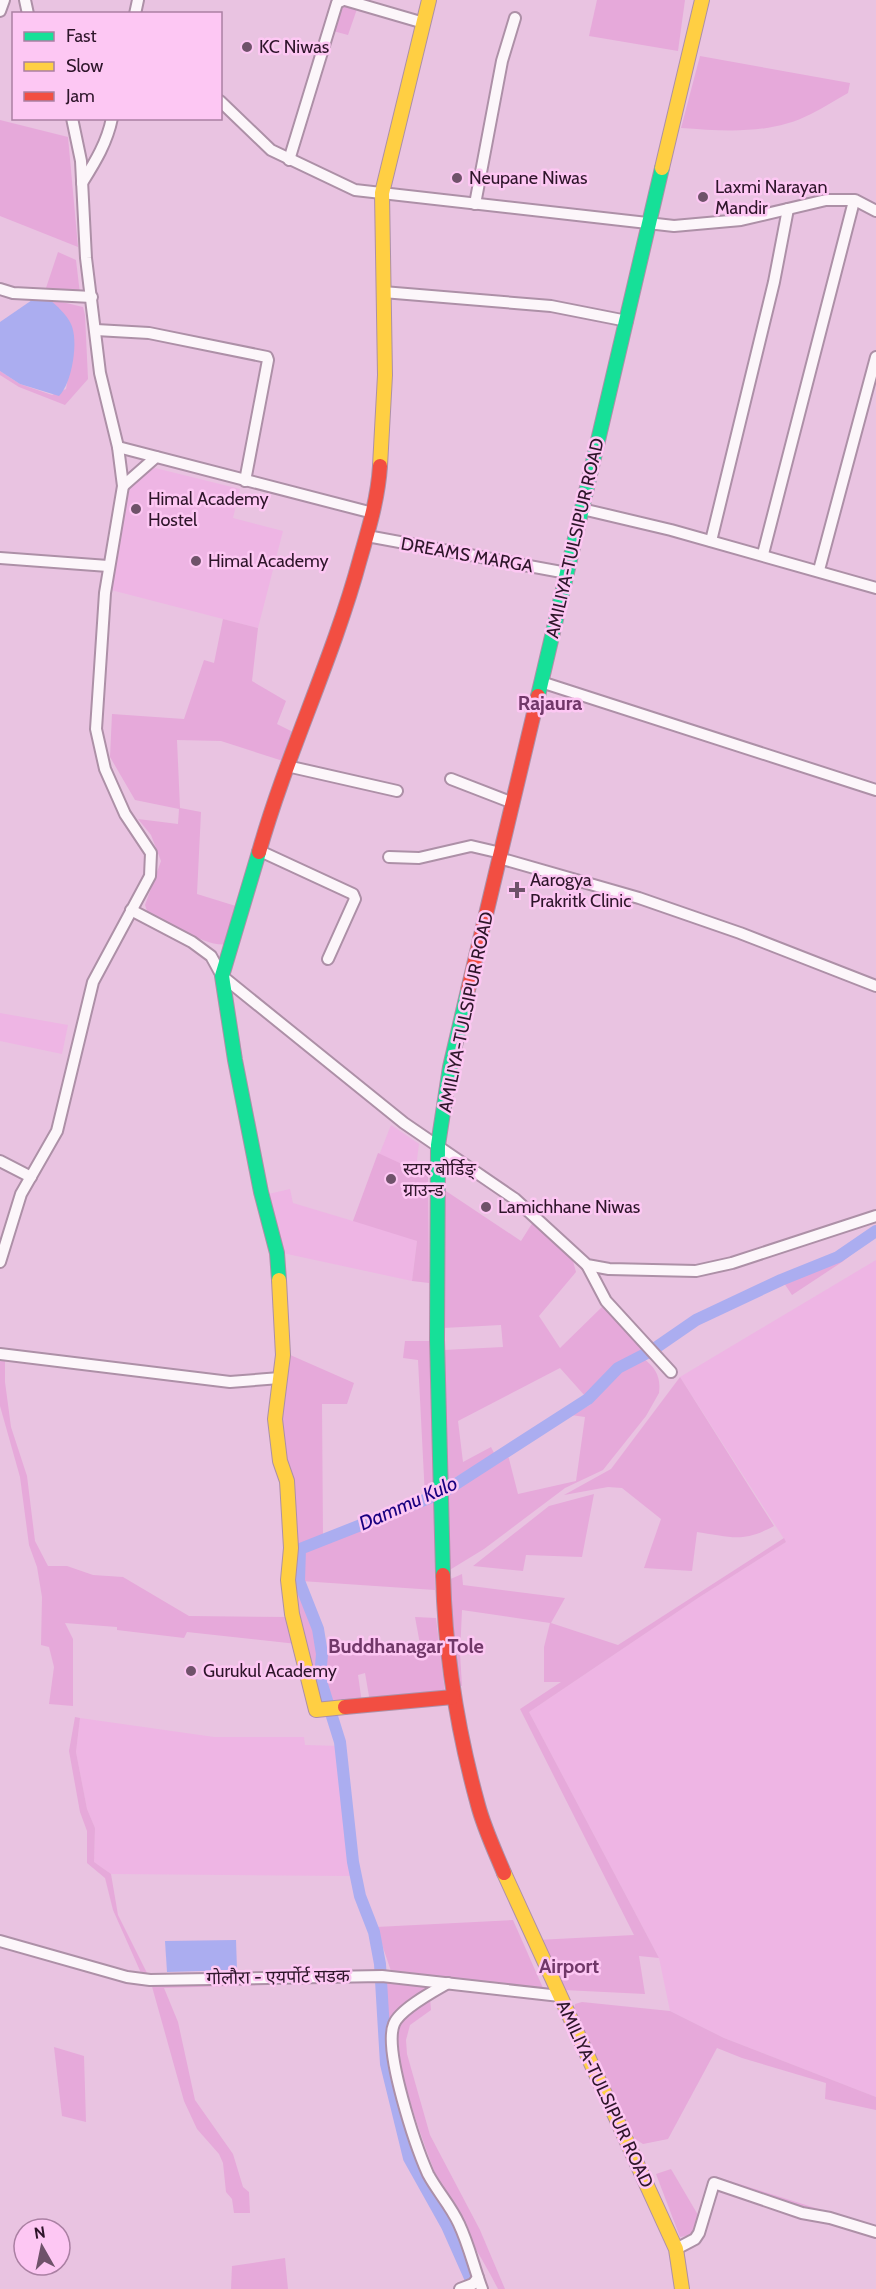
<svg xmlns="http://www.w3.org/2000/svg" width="876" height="2289" viewBox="0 0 876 2289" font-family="Cabin,'Noto Sans Devanagari',sans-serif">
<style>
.built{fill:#eeb5e4}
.green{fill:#e6a9da}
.water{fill:#abadf0}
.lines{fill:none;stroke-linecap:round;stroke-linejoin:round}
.canal{stroke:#abadf0;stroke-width:12}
.street-casing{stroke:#ad90a7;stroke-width:14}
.fast-casing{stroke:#ad90a7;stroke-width:16}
.slow-casing{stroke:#ad90a7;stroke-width:16}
.jam-casing{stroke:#ad90a7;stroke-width:16}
.street{stroke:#fcf6fa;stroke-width:10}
.fast{stroke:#16e098;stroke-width:14}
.slow{stroke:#ffcf43;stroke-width:14}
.jam{stroke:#f24e42;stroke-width:14}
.poi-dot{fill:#6f526a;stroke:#fdc7f3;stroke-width:2}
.labels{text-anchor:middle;stroke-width:5;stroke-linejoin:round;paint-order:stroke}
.poi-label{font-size:18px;fill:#2e152a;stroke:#fdc7f3;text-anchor:start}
.street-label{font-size:18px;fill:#2e152a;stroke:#fdc7f3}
.neighbourhood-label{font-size:20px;font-weight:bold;fill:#713869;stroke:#fdc7f3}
.water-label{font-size:20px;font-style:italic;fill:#190080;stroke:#fdc7f3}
</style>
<rect width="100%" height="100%" fill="#e9c3e1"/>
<g class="built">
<polygon points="147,466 240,489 233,518 283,531 258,628 111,590 129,491"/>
<polygon points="0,1013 68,1025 62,1054 0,1041"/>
<polygon points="391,1125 419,1144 407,1237 417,1241 412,1281 278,1252 264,1195 290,1189 293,1203 353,1221"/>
<polygon points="876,1260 876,2097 724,2038 670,2011 659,1958 529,1712 698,1598 786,1542 680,1377"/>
<polygon points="80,1718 214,1737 304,1737 305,1745 339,1746 352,1876 111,1874 94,1862 95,1828 87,1809 76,1752"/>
</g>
<g class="green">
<polygon points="597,0 685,0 678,51 589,36"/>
<polygon points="341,5 357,9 348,35 333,31"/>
<path d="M700 56 850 83 848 93C835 100 823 108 811 114 770 135 725 131 681 128Z"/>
<polygon points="0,120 68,137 78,247 0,216"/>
<polygon points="58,252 76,260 80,294 45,291"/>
<polygon points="49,299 83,307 85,315 88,379 65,405 19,387 0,375 0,371 20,384 52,395 66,389 74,345"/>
<path d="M223 619 258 628 252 681 286 701 277 724 295 733 283 761 221 741 177 740 180 808 201 812 197 894 239 907 227 944C209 949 164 920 147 911L145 905 161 861 151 835 138 819 178 824 179 809 135 800 110 757 112 714 184 719 204 660 214 663Z"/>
<polygon points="378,1153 415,1170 428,1172 429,1283 412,1281 417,1241 353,1221"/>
<polygon points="440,1187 521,1241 533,1222 573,1261 576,1272 539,1316 560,1348 603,1306 647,1350 611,1370 585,1396 560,1368 458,1421 463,1462 491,1447 495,1455 447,1482 444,1350 503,1347 501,1325 443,1328"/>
<polygon points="876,1235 842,1262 792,1295 782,1280 839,1259"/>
<polygon points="405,1341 429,1341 435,1493 425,1497 418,1360 403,1358"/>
<polygon points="288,1354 354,1383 347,1404 322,1404 323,1537 299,1546 297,1581 319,1644 318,1678 325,1706 317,1705 296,1615 280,1416"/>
<polygon points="0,1356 5,1357 5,1382 11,1427 27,1476 35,1541 48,1566 67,1566 93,1575 123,1577 189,1616 290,1617 297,1644 187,1632 184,1638 117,1630 117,1627 65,1623 73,1639 73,1706 49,1704 54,1667 49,1647 41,1645 42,1597 37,1567 29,1545 20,1477 0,1406"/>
<path d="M643 1358C656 1368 661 1377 659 1393L646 1416 603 1470 565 1488 484 1549 448 1571V1493L508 1455 518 1494 576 1481 585 1417 571 1415 590 1405 617 1371Z"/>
<path d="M680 1377 774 1526C742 1543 732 1537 697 1532L692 1571 644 1568 661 1519 622 1488 608 1487 564 1495 611 1469Z"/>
<polygon points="594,1494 582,1557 526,1555 523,1571 473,1566 549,1506"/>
<polygon points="434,1499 435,1590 301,1581 301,1550"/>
<polygon points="784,1538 786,1542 698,1598 529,1712 659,1958 639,1956 645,1994 564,1990 537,1940 634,1935 520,1709 561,1682 544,1682 544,1647 550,1623 462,1610 460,1654 462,1686 456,1686 446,1581 462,1574 463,1585 565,1598 551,1623 618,1645"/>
<polygon points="415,1617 436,1618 445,1692 370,1702 365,1673 358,1675 362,1703 329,1706 322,1679 325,1654 422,1655"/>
<polygon points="75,1717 80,1718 76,1752 87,1809 95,1828 94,1862 111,1874 118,1915 148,1975 141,1973 113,1910 105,1878 87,1863 87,1831 80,1812 69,1751"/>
<polygon points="513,1920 543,1988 392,1974 376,1927"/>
<polygon points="264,1981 264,1985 164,1988 178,2022 195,2100 233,2154 243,2187 249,2192 250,2213 234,2213 232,2199 226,2192 223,2163 219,2154 197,2129 184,2101 151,1983"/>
<polygon points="387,1981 439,1985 398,2014 387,2030"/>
<path d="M430 1998 431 2010 410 2025 406 2040 407 2054 430 2135 480 2230 505 2289H498C480 2252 454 2218 438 2180 428 2155 387 2048 399 2026 404 2016 421 2006 430 1998Z"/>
<polygon points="582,2002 670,2011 724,2038 876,2097 876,2110 825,2099 826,2083 742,2058 717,2048 668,2139 643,2144 635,2139 574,2009 575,2004"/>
<polygon points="54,2047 84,2056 86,2122 62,2116"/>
<polygon points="720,2151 720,2178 825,2211 806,2210 720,2180"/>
<polygon points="671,2169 698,2215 692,2235 680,2237 656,2174"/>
<polygon points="285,2258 288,2289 231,2289 232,2266"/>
</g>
<g class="water">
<path d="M35 298 49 299C57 306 66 314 71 324 79 341 72 383 59 396L20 384 0 371V322Z"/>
<polygon points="236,1940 237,1970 167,1972 165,1941"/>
</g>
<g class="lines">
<polyline class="canal" points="475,2289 447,2226 409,2158 386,2064 380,1964 374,1932 360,1896 353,1862 340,1742 320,1678 322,1654 318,1629 299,1581 300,1549 442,1493 588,1399 618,1368 651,1351 696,1320 781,1280 838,1257 876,1231"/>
<g class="street-casing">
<g id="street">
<polyline points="25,0 28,14"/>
<polyline points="345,0 424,23"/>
<polyline points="0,11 4,0"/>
<polyline points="135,14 138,0"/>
<polyline points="220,101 271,150 355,190 674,226 741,220 826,200 855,200 876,211"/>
<polyline points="289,160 337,3 343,0"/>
<path d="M82 183C95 162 107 143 112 118"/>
<polyline points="475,204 502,61 515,18"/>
<polyline points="0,289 13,293 92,297"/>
<polyline points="383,292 551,306 627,321"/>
<polyline points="96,330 149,333 267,357 268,360 245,481"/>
<polyline points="118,447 373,513"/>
<polyline points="123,486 156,457"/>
<polyline points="582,509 671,530 876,588"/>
<polyline points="367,536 567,573"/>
<polyline points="711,541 774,282 788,209"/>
<polyline points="763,554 854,201"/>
<polyline points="0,558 108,566"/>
<polyline points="819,570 876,357"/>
<polyline points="541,682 876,790"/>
<polyline points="287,766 397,791"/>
<polyline points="451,779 513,803"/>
<polyline points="260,851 353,894 355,899 328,959"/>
<polyline points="389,857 419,858 471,846 501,853"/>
<polyline points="499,858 639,898 740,933 876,986"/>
<polyline points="131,910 192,942 211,956 222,976 404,1123 515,1199 587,1265 609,1269 696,1271 732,1263 876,1216"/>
<polyline points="0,1161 31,1177"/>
<polyline points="0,1262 21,1194 57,1131 93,982 150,876 151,853 125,814 105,769 96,729 105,593 123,486 118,447 100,373 86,258 81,161 72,118"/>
<polyline points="587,1265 606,1301 671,1372"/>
<polyline points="0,1354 230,1382 280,1378"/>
<polyline points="0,1941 127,1977 150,1980 382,1976 560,1996"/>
<path d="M448 1983C434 1991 400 2009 394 2024 383 2050 416 2147 428 2174 437 2191 451 2206 459 2224 469 2245 474 2268 482 2289"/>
<polyline points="676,2249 695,2239 699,2233 714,2183 802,2213 830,2218 876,2232"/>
<polyline points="460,2289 473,2284 478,2278"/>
</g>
</g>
<g class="fast-casing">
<g id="fast">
<polyline points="538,696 662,168"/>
<polyline points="259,852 222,976 235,1060 261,1192 277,1253 279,1280"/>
<polyline points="443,1575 437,1340 438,1145 450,1067 468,990"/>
</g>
</g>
<g class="slow-casing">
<g id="slow">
<polyline points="662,168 702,0"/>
<polyline points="380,466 385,375 382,193 429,0"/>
<polyline points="279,1280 283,1355 275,1419 280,1461 287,1481 291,1548 288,1580 292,1614 316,1710 345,1707"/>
<polyline points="504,1873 676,2249 682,2289"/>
</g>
</g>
<g class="jam-casing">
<g id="jam">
<path d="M259 852C287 753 333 659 360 559 369 528 378 498 380 466"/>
<polyline points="468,990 538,696"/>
<path d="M443 1575C445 1653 457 1729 478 1805 484 1828 495 1851 504 1873"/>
<polyline points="345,1707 453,1697"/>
</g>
</g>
<use href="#street" class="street"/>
<use href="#fast" class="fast"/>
<use href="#slow" class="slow"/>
<use href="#jam" class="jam"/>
</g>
<g class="poi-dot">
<circle cx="247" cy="47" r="6"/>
<circle cx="457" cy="178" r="6"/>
<circle cx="703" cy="197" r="6"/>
<circle cx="136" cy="509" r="6"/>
<circle cx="196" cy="561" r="6"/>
<path d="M514 881h6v6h6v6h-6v6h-6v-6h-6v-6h6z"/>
<circle cx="391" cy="1179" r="6"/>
<circle cx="486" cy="1207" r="6"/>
<circle cx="191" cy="1671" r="6"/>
</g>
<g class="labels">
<g class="poi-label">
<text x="259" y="53">KC Niwas</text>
<text x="469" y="184">Neupane Niwas</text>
<text x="715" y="193">Laxmi Narayan<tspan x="715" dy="21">Mandir</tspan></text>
<text x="148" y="505">Himal Academy<tspan x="148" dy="21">Hostel</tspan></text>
<text x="208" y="567">Himal Academy</text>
<text x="530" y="886">Aarogya<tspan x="530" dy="21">Prakritk Clinic</tspan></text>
<text x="403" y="1175">स्टार बोर्डिङ्<tspan x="403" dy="21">ग्राउन्ड</tspan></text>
<text x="498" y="1213">Lamichhane Niwas</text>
<text x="203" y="1677">Gurukul Academy</text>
</g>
<g class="street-label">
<text transform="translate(575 538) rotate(-77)" y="6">AMILIYA-TULSIPUR ROAD</text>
<text transform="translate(467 555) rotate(10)" y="6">DREAMS MARGA</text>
<text transform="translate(466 1012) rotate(-78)" y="6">AMILIYA-TULSIPUR ROAD</text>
<text transform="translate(278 1977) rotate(-1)" y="6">गोलौरा - एयर्पोर्ट सडक</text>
<text transform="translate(605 2094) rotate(65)" y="6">AMILIYA-TULSIPUR ROAD</text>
</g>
<g class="neighbourhood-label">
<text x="550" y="710">Rajaura</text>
<text x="406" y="1653">Buddhanagar Tole</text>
<text x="569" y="1973">Airport</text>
</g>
<g class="water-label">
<text transform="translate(408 1503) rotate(-24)" y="7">Dammu Kulo</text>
</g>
</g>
<rect x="12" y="12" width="210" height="108" fill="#fdc7f3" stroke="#aa80a3" stroke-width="1.5"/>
<rect x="24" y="32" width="30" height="9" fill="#16e098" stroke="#aa80a3" stroke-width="1.5"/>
<text x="66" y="42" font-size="18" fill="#2e152a">Fast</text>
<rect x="24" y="62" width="30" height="9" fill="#ffcf43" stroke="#aa80a3" stroke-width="1.5"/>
<text x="66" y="72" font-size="18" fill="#2e152a">Slow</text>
<rect x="24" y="92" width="30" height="9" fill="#f24e42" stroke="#aa80a3" stroke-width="1.5"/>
<text x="66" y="102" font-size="18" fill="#2e152a">Jam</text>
<g transform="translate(42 2247) rotate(351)"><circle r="28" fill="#fdc7f3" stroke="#aa80a3" stroke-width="1.5"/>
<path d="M0-4.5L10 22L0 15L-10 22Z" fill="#6f526a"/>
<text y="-9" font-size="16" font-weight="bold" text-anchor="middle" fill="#2e152a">N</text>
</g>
</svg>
